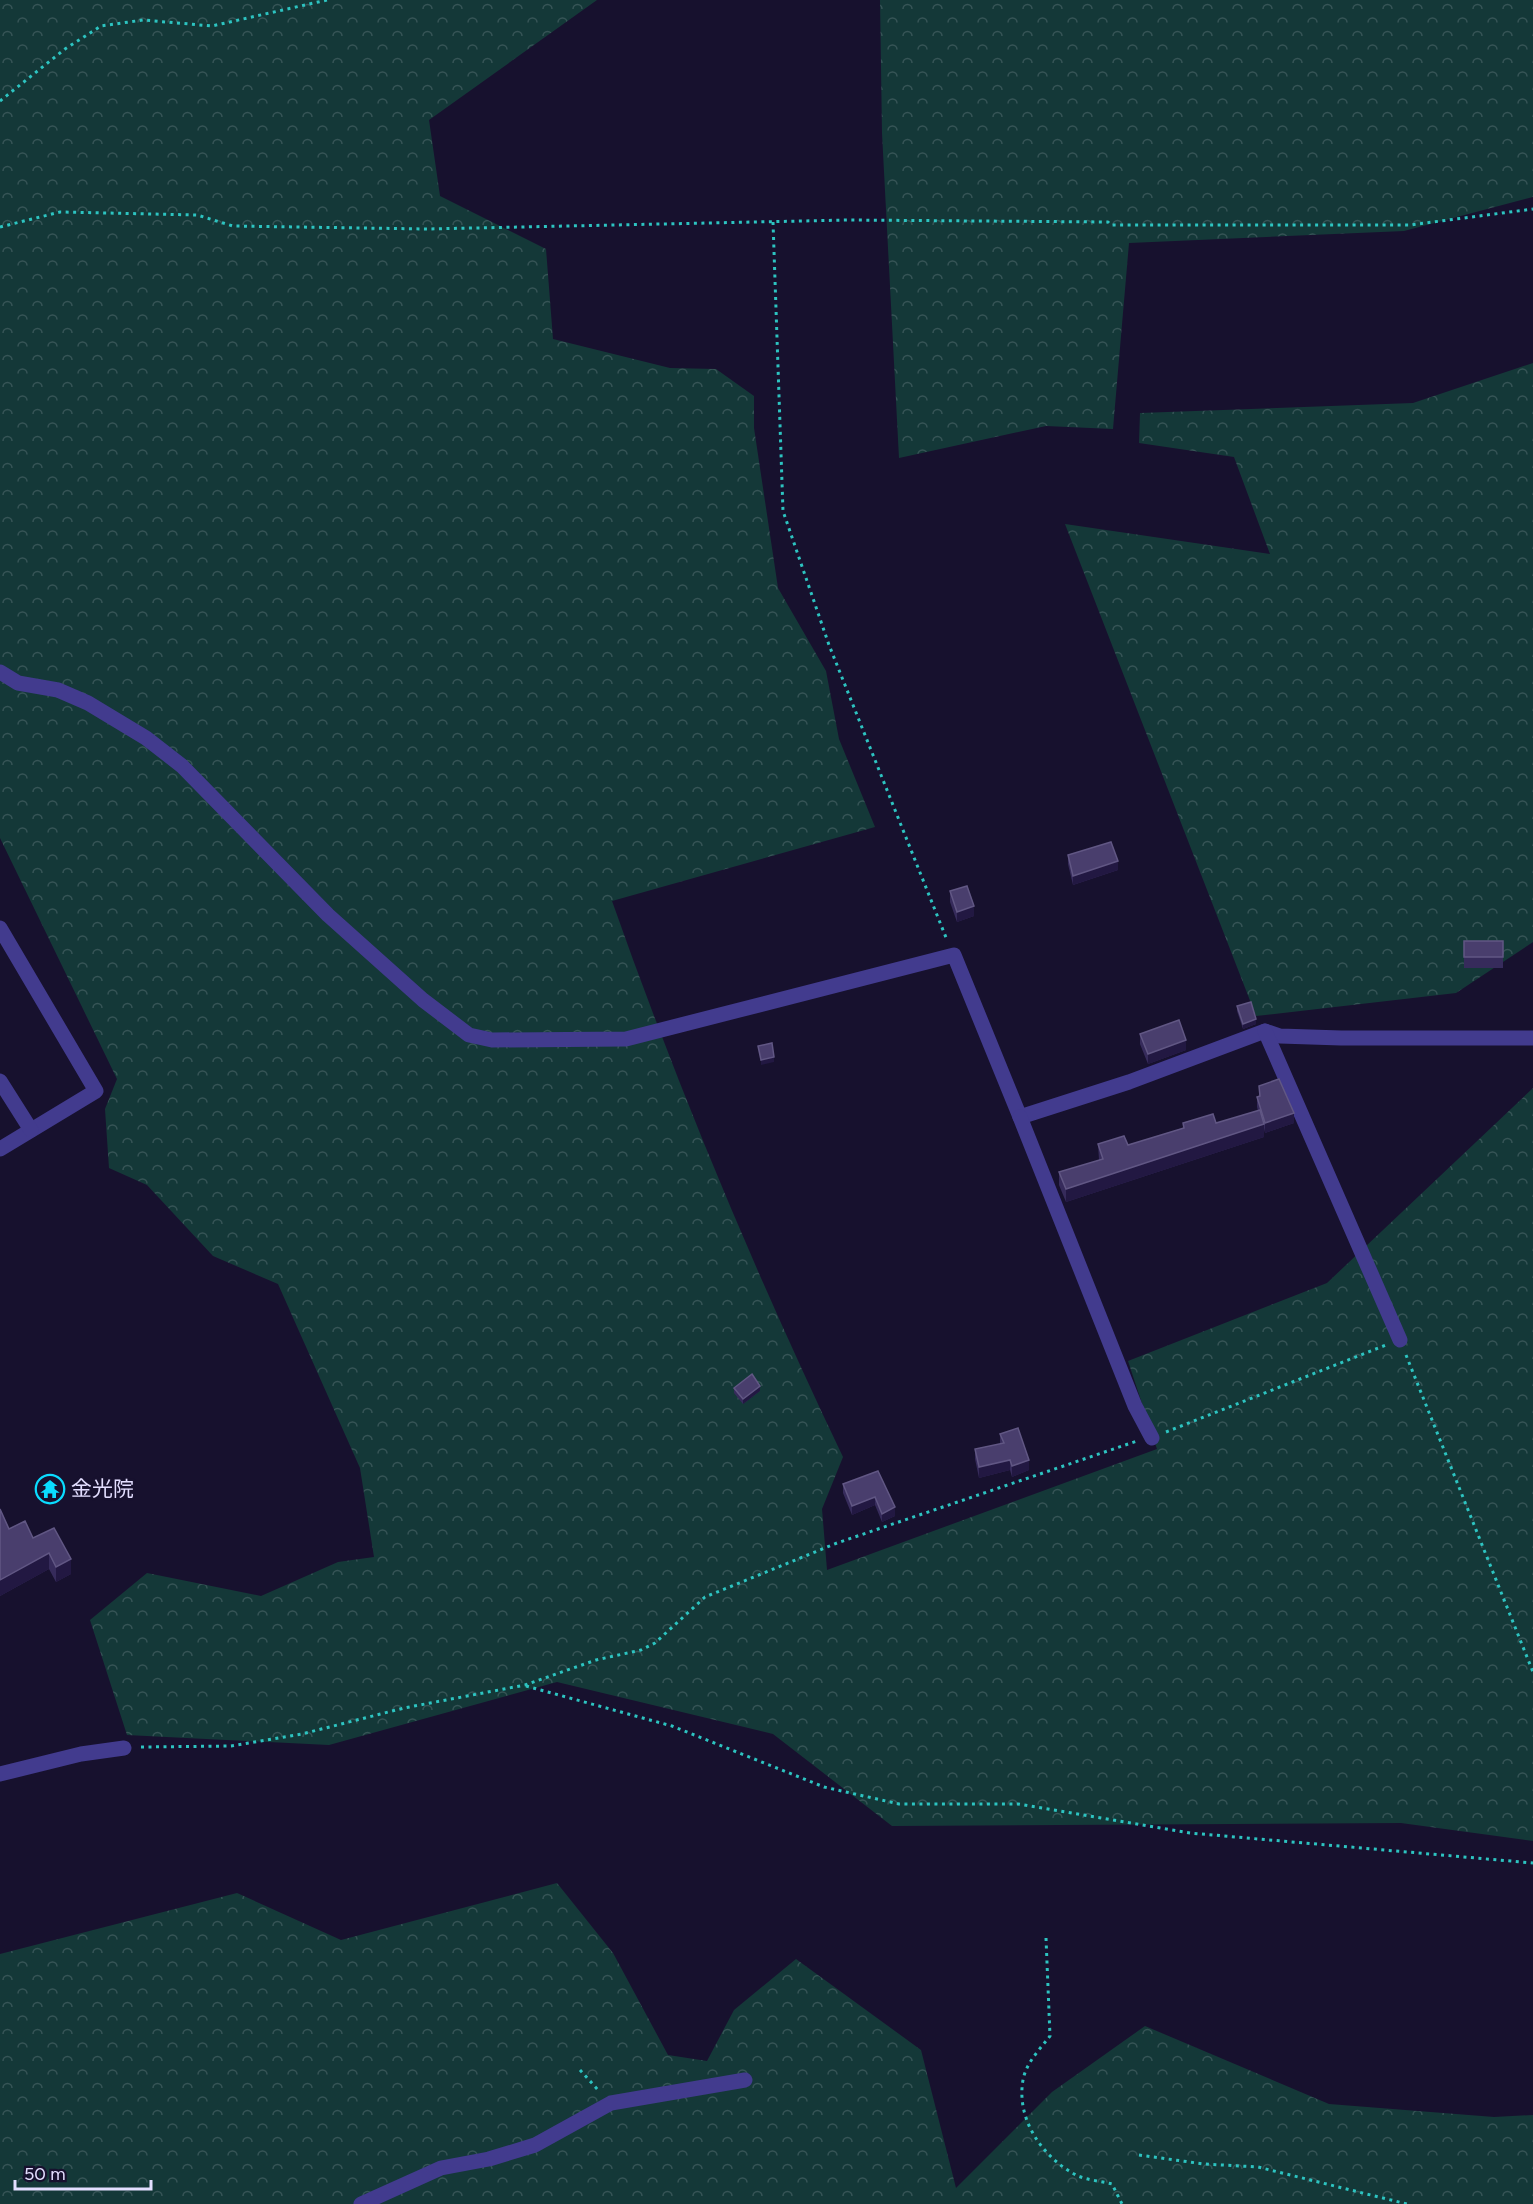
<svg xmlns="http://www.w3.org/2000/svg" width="1533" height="2204" viewBox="0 0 1533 2204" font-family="Figtree,'Noto Sans JP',sans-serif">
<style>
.forest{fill:url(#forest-crowns)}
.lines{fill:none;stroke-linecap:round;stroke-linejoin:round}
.path{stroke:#2dc4c1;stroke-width:3;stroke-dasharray:3 4.5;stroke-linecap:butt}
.minor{stroke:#423b8e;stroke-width:15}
.wall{fill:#362b5b}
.shaded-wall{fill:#221842}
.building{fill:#493e6d;stroke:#615784;stroke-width:1.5}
.labels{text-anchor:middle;stroke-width:5;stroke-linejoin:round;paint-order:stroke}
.poi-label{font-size:21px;fill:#e3deff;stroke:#17112e;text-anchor:start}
</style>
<defs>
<pattern id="forest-crowns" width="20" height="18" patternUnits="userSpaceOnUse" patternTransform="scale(1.5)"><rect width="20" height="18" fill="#143838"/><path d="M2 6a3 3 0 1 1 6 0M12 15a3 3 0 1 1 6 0" fill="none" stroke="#365456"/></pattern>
</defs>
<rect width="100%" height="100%" fill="#17112e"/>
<g class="forest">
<path d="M0 0H597L429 120 440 196 546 249 553 339 670 368 716 369 754 396V428L778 588 826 671 839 739 875 827 612 901C679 1091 756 1275 843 1457L822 1509 827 1570 1157 1449 1128 1361 1327 1283 1533 1088V1841L1401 1823 892 1826 773 1734 557 1682 329 1745 127 1735 90 1620 147 1573 261 1596 338 1562 374 1557 360 1468 278 1284 213 1256 147 1185 109 1168 105 1109 117 1079 0 838Z"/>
<polygon points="880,0 1533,0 1533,197 1404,231 1129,243 1113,429 1046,426 899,458 882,133"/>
<polygon points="1533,363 1533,942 1456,993 1256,1016 1065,524 1270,554 1234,457 1139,443 1140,413 1413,403"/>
<polygon points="557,1883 613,1953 668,2055 707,2061 734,2010 796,1959 921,2050 956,2188 1052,2092 1145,2026 1329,2104 1494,2117 1533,2115 1533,2204 0,2204 0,1954 237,1893 341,1940"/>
</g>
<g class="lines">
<g class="path">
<polyline points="0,101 65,49 101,26 143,20 212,26 327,0"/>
<polyline points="773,222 783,511 829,645 947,940"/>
<polyline points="0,227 60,212 197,215 233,226 427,229 849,220 1108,222 1111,225 1410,225 1533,209"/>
<polyline points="1406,1355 1533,1672"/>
<polyline points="1166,1432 1386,1345"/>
<polyline points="526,1686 672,1726 824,1787 899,1804 1018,1804 1190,1833 1533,1863"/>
<polyline points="141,1747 231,1746 302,1734 404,1708 525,1685 596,1660 641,1650 655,1643 705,1597 837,1543 1137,1441"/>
<path d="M1046 1938 1050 2036C1040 2049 1026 2063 1023 2080 1016 2119 1042 2157 1076 2175 1086 2180 1100 2181 1112 2184L1122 2204"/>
<polyline points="580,2070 599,2091"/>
<polyline points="1139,2155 1204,2164 1258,2167 1407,2204"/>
</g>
<g class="minor">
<polyline points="0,672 18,683 58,690 88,703 146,738 182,766 328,915 423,1000 469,1035 492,1040 626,1039 954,955 1020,1117 1129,1082 1265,1031 1280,1036 1341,1038 1533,1038"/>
<polyline points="0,928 96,1091 0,1149"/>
<polyline points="1265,1031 1400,1340"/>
<polyline points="0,1081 31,1130"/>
<polyline points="1020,1117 1135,1406 1152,1438"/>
<polyline points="0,1774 81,1754 124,1748"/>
<polyline points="361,2204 441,2168 489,2159 535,2145 611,2103 745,2080"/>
</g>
</g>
<g class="wall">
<polygon points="1068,855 1118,870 1073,885 1068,864"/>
<polygon points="950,891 974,916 957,922 950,902"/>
<rect x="1464" y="941" width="39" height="27"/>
<polygon points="1237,1006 1256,1024 1243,1029 1237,1011"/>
<polygon points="1140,1034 1186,1050 1148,1064 1140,1044"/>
<polygon points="1259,1086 1294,1123 1265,1133 1264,1128 1264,1137 1066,1202 1059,1185 1059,1172 1099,1160 1098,1144 1128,1145 1183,1128 1183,1123 1216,1123 1258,1111 1257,1107 1257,1097 1259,1097"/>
<polygon points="734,1388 760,1391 743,1404 734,1393"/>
<polygon points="1000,1434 1029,1470 1012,1477 1010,1470 979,1478 975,1459 975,1449 1000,1444"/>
<polygon points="878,1471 895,1516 882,1522 875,1505 852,1515 843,1493 843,1484"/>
<polygon points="0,1509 9,1529 33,1538 71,1574 56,1582 49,1569 0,1596"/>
</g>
<g class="shaded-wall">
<polygon points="1118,861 1118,870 1073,885 1073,876"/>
<polygon points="974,906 974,916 957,922 957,912"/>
<polygon points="1256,1019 1256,1024 1243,1029 1243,1024"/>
<polygon points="1186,1040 1186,1050 1148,1064 1148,1054"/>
<polygon points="774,1057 774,1062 761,1065 761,1060"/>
<polygon points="1294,1113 1294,1123 1265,1133 1265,1123"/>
<polygon points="1264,1124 1264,1137 1066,1202 1066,1189"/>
<polygon points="760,1386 760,1391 743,1404 743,1399"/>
<polygon points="1010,1460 1010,1470 979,1478 979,1467"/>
<polygon points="1029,1460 1029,1470 1012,1477 1012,1466"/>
<polygon points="875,1497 875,1505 852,1515 852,1506"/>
<polygon points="895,1507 895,1516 882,1522 882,1514"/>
<polygon points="49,1553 49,1569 0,1596 0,1580"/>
<polygon points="71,1559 71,1574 56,1582 56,1567"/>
</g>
<g class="building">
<polygon points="1111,842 1118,861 1073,876 1068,855"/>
<polygon points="967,886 974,906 957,912 950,891"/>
<rect x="1464" y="941" width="39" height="16"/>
<polygon points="1251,1002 1256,1019 1243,1024 1237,1006"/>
<polygon points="1179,1020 1186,1040 1148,1054 1140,1034"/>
<polygon points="772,1043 774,1057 761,1060 758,1046"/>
<polygon points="1279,1079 1294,1113 1265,1123 1257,1097 1260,1096 1259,1086"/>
<polygon points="1260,1110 1264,1124 1066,1189 1059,1172 1103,1159 1098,1144 1124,1136 1128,1145 1184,1128 1183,1123 1213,1114 1216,1123"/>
<polygon points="752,1374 760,1386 743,1399 734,1388"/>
<polygon points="1018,1428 1029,1460 1012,1466 1010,1460 979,1467 975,1449 1004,1443 1000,1434"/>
<polygon points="878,1471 895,1507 882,1514 875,1497 852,1506 843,1484"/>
<polygon points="0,1509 9,1529 25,1521 33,1538 54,1528 71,1559 56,1567 49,1553 0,1580"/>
</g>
<defs>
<g id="temple-ring" transform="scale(1.5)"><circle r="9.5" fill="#17112e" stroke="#0adcff" stroke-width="1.5"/><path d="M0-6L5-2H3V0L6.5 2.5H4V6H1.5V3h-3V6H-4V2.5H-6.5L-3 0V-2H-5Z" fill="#0adcff"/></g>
</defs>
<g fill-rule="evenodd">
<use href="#temple-ring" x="50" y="1489"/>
</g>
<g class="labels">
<g class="poi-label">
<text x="71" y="1496">金光院</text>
</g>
</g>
<path d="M15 2180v9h136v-9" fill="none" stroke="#e3deff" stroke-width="3"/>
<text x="24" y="2180" font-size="18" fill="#e3deff" stroke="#17112e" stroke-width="4.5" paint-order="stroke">50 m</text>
</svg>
